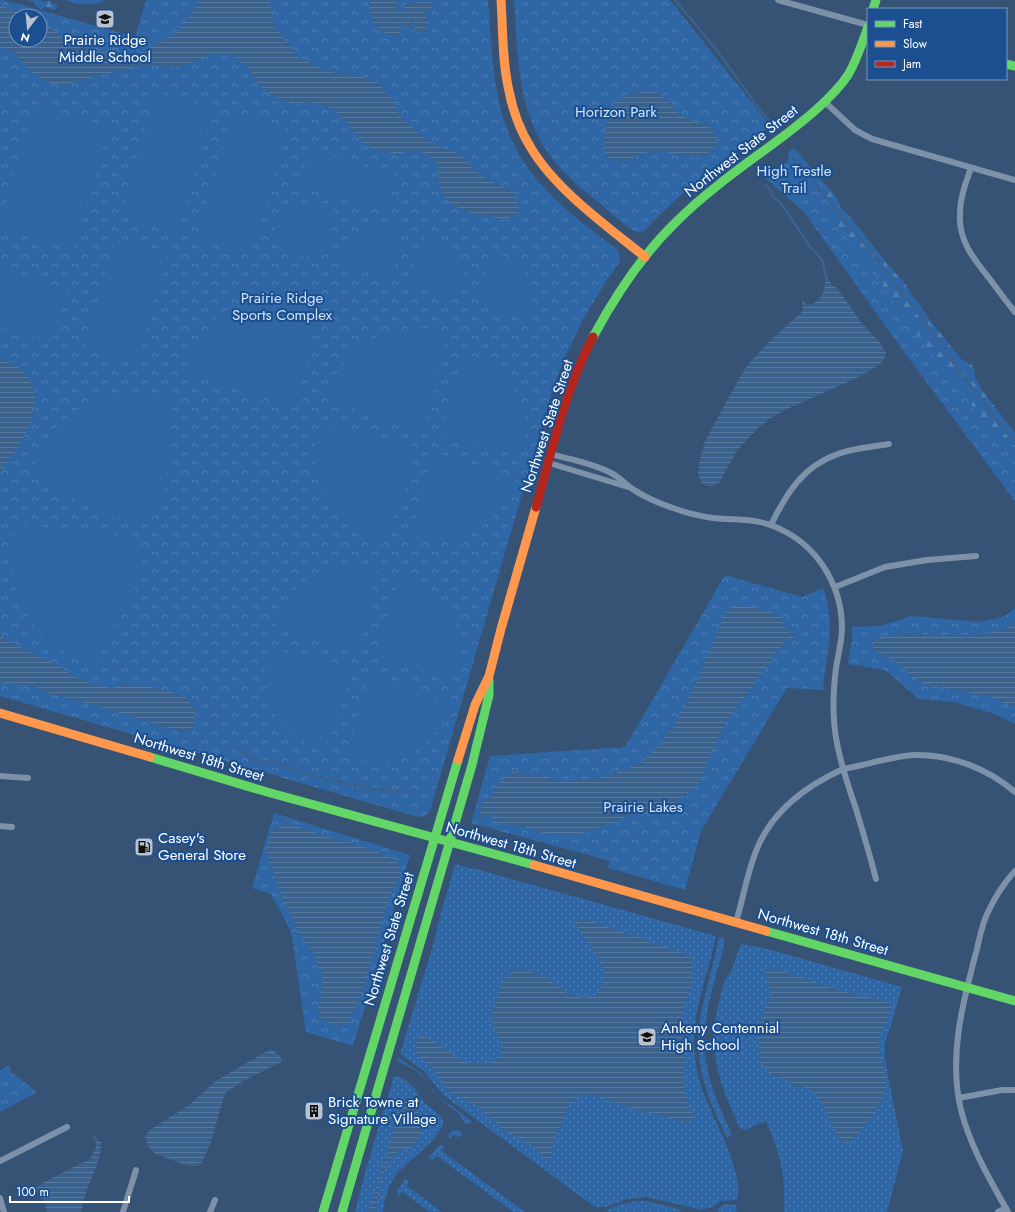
<svg xmlns="http://www.w3.org/2000/svg" width="1015" height="1212" viewBox="0 0 1015 1212" font-family="Jost,sans-serif">
<style>
.grass{fill:url(#grass-dots)}
.forest{fill:url(#forest-firs)}
.park{fill:url(#park-crowns);fill-rule:evenodd}
.pitch{fill:#2f66a5}
.water{fill:url(#water-rules)}
.lines{fill:none;stroke-linecap:round;stroke-linejoin:round}
.stream{stroke:#3b618d;stroke-width:2.5}
.street{stroke:#7d92a8;stroke-width:6}
.fast{stroke:#63d668;stroke-width:9}
.slow{stroke:#ff974d;stroke-width:9}
.jam{stroke:#b3261e;stroke-width:9}
.labels{text-anchor:middle;stroke-width:4;stroke-linejoin:round;paint-order:stroke}
.poi-label{font-size:15px;fill:#fff;stroke:#1b4f8f;text-anchor:start}
.park-label{font-size:15px;fill:#cfe3fa;stroke:#1b4f8f}
.street-label{font-size:15px;fill:#fff;stroke:#1b4f8f}
</style>
<defs>
<pattern id="grass-dots" width="8" height="8" patternUnits="userSpaceOnUse"><rect width="8" height="8" fill="#2f66a5"/><path d="M2 2h.1M6 6h.1" fill="none" stroke="#4e7db2" stroke-width="1.8" stroke-linecap="round"/></pattern>
<pattern id="forest-firs" width="22" height="20" patternUnits="userSpaceOnUse"><rect width="22" height="20" fill="#2f66a5"/><path d="M5 1l3.5 6h-7zM16 11l3.5 6h-7z" fill="#4e7db2"/></pattern>
<pattern id="park-crowns" width="20" height="18" patternUnits="userSpaceOnUse"><rect width="20" height="18" fill="#2f66a5"/><path d="M2 6a3 3 0 1 1 6 0M12 15a3 3 0 1 1 6 0" fill="none" stroke="#4e7db2"/></pattern>
<pattern id="water-rules" width="6" height="5" patternUnits="userSpaceOnUse"><rect width="6" height="5" fill="#3b618d"/><path d="M0 2.5h6" fill="none" stroke="#58799e"/></pattern>
</defs>
<rect width="100%" height="100%" fill="#365274"/>
<g class="grass">
<path d="M457 864 465 867 476 869 716 936C714 942 714 948 712 954 703 988 690 1022 695 1058 697 1072 700 1086 706 1099 715 1122 745 1176 737 1200L721 1201 713 1207 702 1210 647 1197 627 1199 606 1207H595L443 1095 424 1071 400 1054 434 942 439 920 455 865Z"/>
<path d="M719 937 724 939V947C713 988 697 1030 708 1072 713 1094 723 1114 732 1135L727 1138C718 1118 708 1099 703 1078 691 1032 705 999 715 955 717 949 717 943 719 937Z"/>
<path d="M741 944 768 949 902 987 891 1025 885 1042V1060L903 1151 887 1212H784C786 1177 780 1152 766 1121L745 1130 740 1128C720 1083 707 1054 718 1006 720 998 722 988 725 980 727 976 730 973 732 969 736 961 737 952 741 944Z"/>
<path d="M399 1058 421 1073 439 1097 447 1103 446 1104C436 1096 432 1086 423 1077 416 1069 408 1066 398 1062Z"/>
<path d="M394 1076C409 1078 415 1089 423 1101 428 1107 441 1114 443 1120 447 1134 405 1163 396 1175 388 1186 385 1198 383 1212H355L366 1169Z"/>
<polygon points="449,1104 472,1121 469,1124 466,1124 459,1114 448,1105"/>
<polygon points="453,1130 461,1131 462,1134 459,1138 454,1134 450,1139 448,1135"/>
<polygon points="440,1145 444,1146 442,1151 525,1212 513,1212 437,1156 432,1160 430,1158 430,1156"/>
<polygon points="405,1179 409,1181 407,1186 442,1212 430,1212 402,1192 399,1196 398,1196 397,1191"/>
<path d="M647 1201 679 1209 681 1212H607L609 1209C621 1203 633 1201 647 1201Z"/>
<polygon points="724,1204 735,1205 737,1207 736,1212 717,1212 719,1208"/>
</g>
<g class="forest">
<polygon points="29,0 41,0 43,2 50,0 52,4 56,4 58,6 54,10 45,7 41,10 36,6 33,1 30,2"/>
<path d="M793 148 795 149 833 193 837 199 840 207 848 214 882 257 898 276 904 282 912 295 918 302 930 320 957 354 962 360 972 365 975 371V377L982 390 1015 433V453L993 436 902 316 901 311 867 269C866 261 863 259 855 256L788 162 789 152Z"/>
</g>
<g class="park">
<path d="M0 0H4L135 37 146 0H488C494 75 492 134 548 192 569 214 594 232 618 250L620 258 619 263C590 303 568 345 552 391L430 811 425 816 418 817 0 696ZM16 16H40V40H16Z"/>
<path d="M514 0H670L770 125C725 158 682 191 644 231L640 232H635C621 223 609 211 597 201 587 193 576 185 567 175 516 124 519 67 514 0Z"/>
<polygon points="795,156 819,182 839,228 879,280 914,331 946,370 985,423 1015,448 1015,501 907,356 804,212 765,178"/>
<path d="M725 575 802 597 823 588C837 628 826 651 823 690L787 688 701 831 685 890 608 868 610 861 471 823 490 756 625 747Z"/>
<polygon points="1015,608 1015,724 995,714 954,702 919,699 885,670 848,664 852,639 852,627 880,626 911,616 981,622 1005,616"/>
<polygon points="274,813 410,855 353,1046 306,1032 291,931 271,894 252,888"/>
<polygon points="10,1065 10,1071 37,1092 0,1112 0,1070"/>
</g>
<g class="pitch">
<path d="M65 0H107C92 6 79 6 65 0Z"/>
<polygon points="156,92 213,109 177,232 121,216"/>
<polygon points="33,106 109,127 73,249 0,228"/>
<polygon points="233,113 287,130 251,255 197,239"/>
<polygon points="310,149 397,176 387,211 300,185"/>
<path d="M312 203H322L334 207 330 231 324 255 316 259 292 251 271 241C276 219 290 208 312 203Z"/>
<path d="M384 223 402 226 399 251 393 275 386 279 362 271 339 261C345 238 361 225 384 223Z"/>
<path d="M426 234C458 241 470 267 461 297L438 293 413 287 410 281 416 256Z"/>
<polygon points="116,238 168,253 137,364 84,349"/>
<path d="M495 254C526 261 539 287 529 317L506 313 483 307 479 300 485 275Z"/>
<polygon points="0,271 67,290 52,342 0,327"/>
<path d="M280 291 301 292 322 296 305 370 296 402 289 406 257 396 186 371C200 324 231 299 280 291Z"/>
<path d="M414 328 428 329 446 334 432 393 424 425 417 429 384 419 327 399C341 353 367 334 414 328Z"/>
<path d="M466 354C511 369 536 408 521 455L476 446 444 437 441 430 449 398Z"/>
<path d="M145 392 173 398 166 480 156 515 139 524 104 514 32 476C44 433 73 403 117 394 126 392 136 393 145 392Z"/>
<path d="M320 423 378 437 411 446 415 453 406 485 385 542C345 531 314 496 315 453 315 443 316 432 320 423Z"/>
<path d="M440 454 471 464 514 480C502 524 458 552 413 535L423 490 432 458Z"/>
<path d="M17 525 99 531 135 541 144 557 133 593 95 665C29 645 0 590 17 525Z"/>
<path d="M347 565H359L377 570 368 615 359 647 352 651 319 641 276 625C287 590 309 569 347 565Z"/>
<path d="M401 577C448 590 470 630 457 677L412 668 380 659 376 652 385 620Z"/>
<path d="M269 649 315 659 347 668 351 675 341 706 324 750C277 735 256 698 269 649Z"/>
<path d="M375 676 405 685 450 702C448 709 446 716 442 722 425 756 383 769 349 757L358 711 367 680Z"/>
</g>
<g class="water">
<polygon points="199,0 270,0 272,16 276,28 299,58 330,72 361,76 379,83 386,93 389,95 399,114 411,127 430,142 442,148 453,151 463,157 475,171 486,179 510,190 517,198 519,209 517,214 507,219 499,220 488,215 480,215 470,213 452,205 443,195 441,187 439,185 438,164 423,152 416,149 397,154 373,149 364,144 346,122 335,111 328,107 307,101 303,103 290,103 272,96 259,85 249,68 236,58 229,54 212,54 183,66 171,67 147,65 130,68 61,85 48,82 41,79 28,69 14,52 0,47 0,5 28,16 16,16 16,40 40,40 40,21 47,24 55,31 68,45 114,54 129,54 142,52 174,34 190,16"/>
<path d="M371 0H397V6L395 8 399 13 404 12V4L431 1 432 10 425 11 426 18H428V21L426 22 427 31 415 32 414 19 411 20V27L403 28 402 21H399L400 36C380 37 366 19 371 0Z"/>
<path d="M655 91 664 97 675 110 685 118 708 125 714 132 718 144C713 149 709 154 701 156 689 159 667 150 652 151 638 153 626 165 611 159 599 154 606 124 610 115 612 110 617 102 622 98 630 91 644 93 655 91Z"/>
<path d="M825 277H827L832 285 837 288 864 326 878 340 886 353 884 360 879 365 861 376 785 410 769 419 756 430 736 452 719 483 711 487 702 484 698 475 700 459 705 441 741 375 750 362 773 338 803 311 802 300 807 305C821 304 826 289 825 277Z"/>
<path d="M0 358C23 366 37 382 35 407L32 409 31 412 33 415C27 438 11 454 0 474Z"/>
<path d="M736 606C748 607 764 608 775 614 782 617 785 626 788 632L795 634 794 640H786L771 659 770 664 759 676 754 685 750 689 746 697 738 704 734 713 726 723 710 756 699 782 694 788 685 797 682 796 680 798 681 799 669 806 647 813 631 815 590 831 572 835 546 833 512 824H501L488 815 482 817 480 811 483 801 490 798 499 783 512 772 548 777 555 781H566L600 778 625 770 642 762 656 749 676 723 696 683 708 653 714 642 726 610Z"/>
<path d="M1015 622V708L996 699 978 694 940 687 933 688 926 685 912 677 903 666 886 656 877 653 873 649C873 645 873 641 877 638 882 635 890 635 895 635 899 634 903 632 907 633 936 634 992 642 1015 622Z"/>
<polygon points="0,634 4,638 14,644 59,666 76,677 94,685 112,688 127,684 133,687 145,686 169,691 187,698 189,702 196,711 194,725 189,732 178,731 101,707 47,693 37,687 0,682"/>
<polygon points="286,823 335,839 359,845 381,853 396,861 401,873 388,901 364,987 349,1023 339,1026 322,1020 318,1008 322,989 322,973 314,954 300,935 279,889 271,866 266,850 271,832"/>
<path d="M576 918 599 924 635 936 652 943 681 952 692 958V973L690 991 684 1008 681 1026 685 1058 683 1069 685 1091 689 1107 696 1119 688 1122 670 1118 632 1108 596 1096 581 1095 569 1105 555 1139 552 1147V1157L548 1161 535 1148 504 1130 481 1109 469 1102 456 1097 447 1089 432 1067 416 1054V1044L418 1037 425 1036 463 1061 472 1064 493 1062 501 1056 502 1045 494 1028 493 1013 500 986 514 969H524L546 977 567 993 583 998 596 996C600 990 604 984 604 976 604 962 583 937 575 923Z"/>
<path d="M770 968C792 973 813 982 835 989 853 994 872 997 889 1003L892 1009C887 1020 880 1031 879 1043 878 1054 884 1065 886 1076 890 1099 865 1128 848 1143H845C827 1129 828 1094 804 1087 800 1086 797 1088 792 1087L793 1084 787 1080 773 1076 768 1072 761 1063 758 1034 760 1029V1020L771 996 770 989 765 975 767 970Z"/>
<polygon points="271,1049 280,1056 283,1061 247,1079 225,1093 211,1142 201,1164 195,1167 180,1163 156,1154 148,1147 145,1136 150,1130 189,1105 217,1080"/>
<path d="M404 1098 407 1099C411 1104 415 1108 419 1113 426 1123 421 1141 411 1147 405 1150 400 1148 395 1154 382 1167 377 1195 375 1212H368L388 1152 397 1112 399 1103Z"/>
<path d="M93 1136 101 1142C102 1158 93 1173 88 1187 85 1195 83 1204 81 1212H47L41 1193 36 1191 31 1192 44 1182 90 1159 96 1148V1143Z"/>
</g>
<g class="lines">
<g class="stream">
<polyline points="675,0 715,48 761,111 768,119"/>
<polyline points="793,158 797,164 805,167 808,170 820,191 849,226 871,251 932,332 964,378 981,398 997,421 1015,443"/>
<polyline points="765,185 769,188 773,197 778,200 787,212 811,248 822,260 826,277"/>
<polyline points="239,751 260,761 274,762 315,776 342,783 361,787 411,793"/>
</g>
<g class="street">
<polyline points="778,0 868,25"/>
<polyline points="825,102 855,130 872,139 1015,180"/>
<path d="M971 168C966 182 960 198 960 213 958 240 973 258 989 278 998 290 1006 301 1015 312"/>
<path d="M551 454C571 460 593 463 611 473 619 477 624 483 631 488 644 497 658 503 673 508 686 513 699 516 713 518 742 521 759 517 786 532 821 551 842 589 842 628 842 641 838 655 836 668 833 692 832 719 837 743 841 766 849 788 856 809 863 832 870 856 876 879"/>
<polyline points="549,463 628,487"/>
<path d="M771 525C786 494 803 466 838 454 854 448 872 447 889 444"/>
<polyline points="835,587 885,567 927,560 976,556"/>
<polyline points="0,776 28,778"/>
<polyline points="0,826 12,827"/>
<path d="M736 922C743 899 747 874 756 851 771 812 806 786 843 769 866 765 889 757 913 755 950 754 987 768 1015 792"/>
<polyline points="959,1098 1002,1090 1015,1090"/>
<polyline points="0,1161 67,1127"/>
<polyline points="0,1198 4,1212"/>
<polyline points="123,1212 136,1170"/>
<polyline points="210,1212 215,1200"/>
<polyline points="998,1212 1006,1208"/>
<path d="M1008 1212C990 1180 970 1146 961 1110 948 1057 963 1001 977 949 980 936 982 924 988 912 995 897 1004 883 1015 871"/>
</g>
<g class="fast">
<polyline points="873,9 876,0"/>
<polyline points="1006,64 1015,66"/>
<path d="M593 337C615 296 642 255 676 222 689 209 703 197 717 186 750 159 786 137 818 108 829 98 840 87 848 75 857 60 862 43 868 27"/>
<polyline points="150,757 267,792 534,865"/>
<polyline points="766,931 1015,1001"/>
<polyline points="323,1212 458,760"/>
<polyline points="342,1212 472,765 489,695 489,680"/>
</g>
<g class="slow">
<path d="M501 0C503 30 502 61 509 91 513 111 520 131 531 148 556 190 607 226 645 257"/>
<polyline points="0,713 150,757"/>
<polyline points="458,760 475,705 489,676 501,629 536,507"/>
<polyline points="534,865 766,931"/>
</g>
<path class="jam" d="M536 507C552 450 565 390 593 337"/>
</g>
<defs>
<g id="school-square" transform="scale(1)"><rect x="-9" y="-9" width="18" height="18" rx="4" fill="#b9c2ce" stroke="#1b4f8f"/><path d="M0-5L7-2L0 1L-7-2ZM-4 1L0 2.5L4 1V4Q0 6-4 4Z" fill="#111"/></g>
<g id="fuel-square" transform="scale(1)"><rect x="-9" y="-9" width="18" height="18" rx="4" fill="#b9c2ce" stroke="#1b4f8f"/><path d="M-5.5-6h7V0h2V4h1.3V-2.5L3-4.5l.8-.8L6-3V5H2.5V1h-1V6h-7ZM-4.2-4.7v3.2H.2V-4.7Z" fill="#111"/></g>
<g id="building-square" transform="scale(1)"><rect x="-9" y="-9" width="18" height="18" rx="4" fill="#b9c2ce" stroke="#1b4f8f"/><path d="M-4-6H4V6H1V3H-1V6H-4ZM-2.5-4.3h1.7v1.8h-1.7ZM.8-4.3h1.7v1.8H.8ZM-2.5-1h1.7V.8h-1.7ZM.8-1h1.7V.8H.8Z" fill="#111"/></g>
</defs>
<g fill-rule="evenodd">
<use href="#school-square" x="105" y="19"/>
<use href="#fuel-square" x="144" y="847"/>
<use href="#school-square" x="647" y="1037"/>
<use href="#building-square" x="314" y="1111"/>
</g>
<g class="labels">
<g class="poi-label">
<text x="105" y="45" text-anchor="middle">Prairie Ridge<tspan x="105" dy="17">Middle School</tspan></text>
<text x="158" y="843">Casey's<tspan x="158" dy="17">General Store</tspan></text>
<text x="661" y="1033">Ankeny Centennial<tspan x="661" dy="17">High School</tspan></text>
<text x="328" y="1107">Brick Towne at<tspan x="328" dy="17">Signature Village</tspan></text>
</g>
<g class="park-label">
<text x="616" y="117">Horizon Park</text>
<text x="794" y="176">High Trestle<tspan x="794" dy="17">Trail</tspan></text>
<text x="282" y="303">Prairie Ridge<tspan x="282" dy="17">Sports Complex</tspan></text>
<text x="643" y="812">Prairie Lakes</text>
</g>
<g class="street-label">
<text transform="translate(741 151) rotate(-38)" y="5">Northwest State Street</text>
<text transform="translate(547 426) rotate(-72)" y="5">Northwest State Street</text>
<text transform="translate(199 757) rotate(17)" y="5">Northwest 18th Street</text>
<text transform="translate(511 845) rotate(16)" y="5">Northwest 18th Street</text>
<text transform="translate(823 932) rotate(16)" y="5">Northwest 18th Street</text>
<text transform="translate(389 939) rotate(-73)" y="5">Northwest State Street</text>
</g>
</g>
<rect x="867" y="8" width="140" height="72" fill="#1b4f8f" stroke="#7695bc"/>
<rect x="875" y="21" width="20" height="6" fill="#63d668" stroke="#7695bc"/>
<text x="903" y="28" font-size="12" fill="#ffffff">Fast</text>
<rect x="875" y="41" width="20" height="6" fill="#ff974d" stroke="#7695bc"/>
<text x="903" y="48" font-size="12" fill="#ffffff">Slow</text>
<rect x="875" y="61" width="20" height="6" fill="#b3261e" stroke="#7695bc"/>
<text x="903" y="68" font-size="12" fill="#ffffff">Jam</text>
<g transform="translate(28 28) rotate(196)"><circle r="19" fill="#1b4f8f" stroke="#7695bc"/>
<path d="M0-3L7 15L0 10L-7 15Z" fill="#b9c2ce"/>
<text y="-6" font-size="11" font-weight="bold" text-anchor="middle" fill="#ffffff">N</text>
</g>
<path d="M10 1196v6h119v-6" fill="none" stroke="#ffffff" stroke-width="2"/>
<text x="16" y="1196" font-size="12" fill="#ffffff" stroke="#1b4f8f" stroke-width="3" paint-order="stroke">100 m</text>
</svg>
